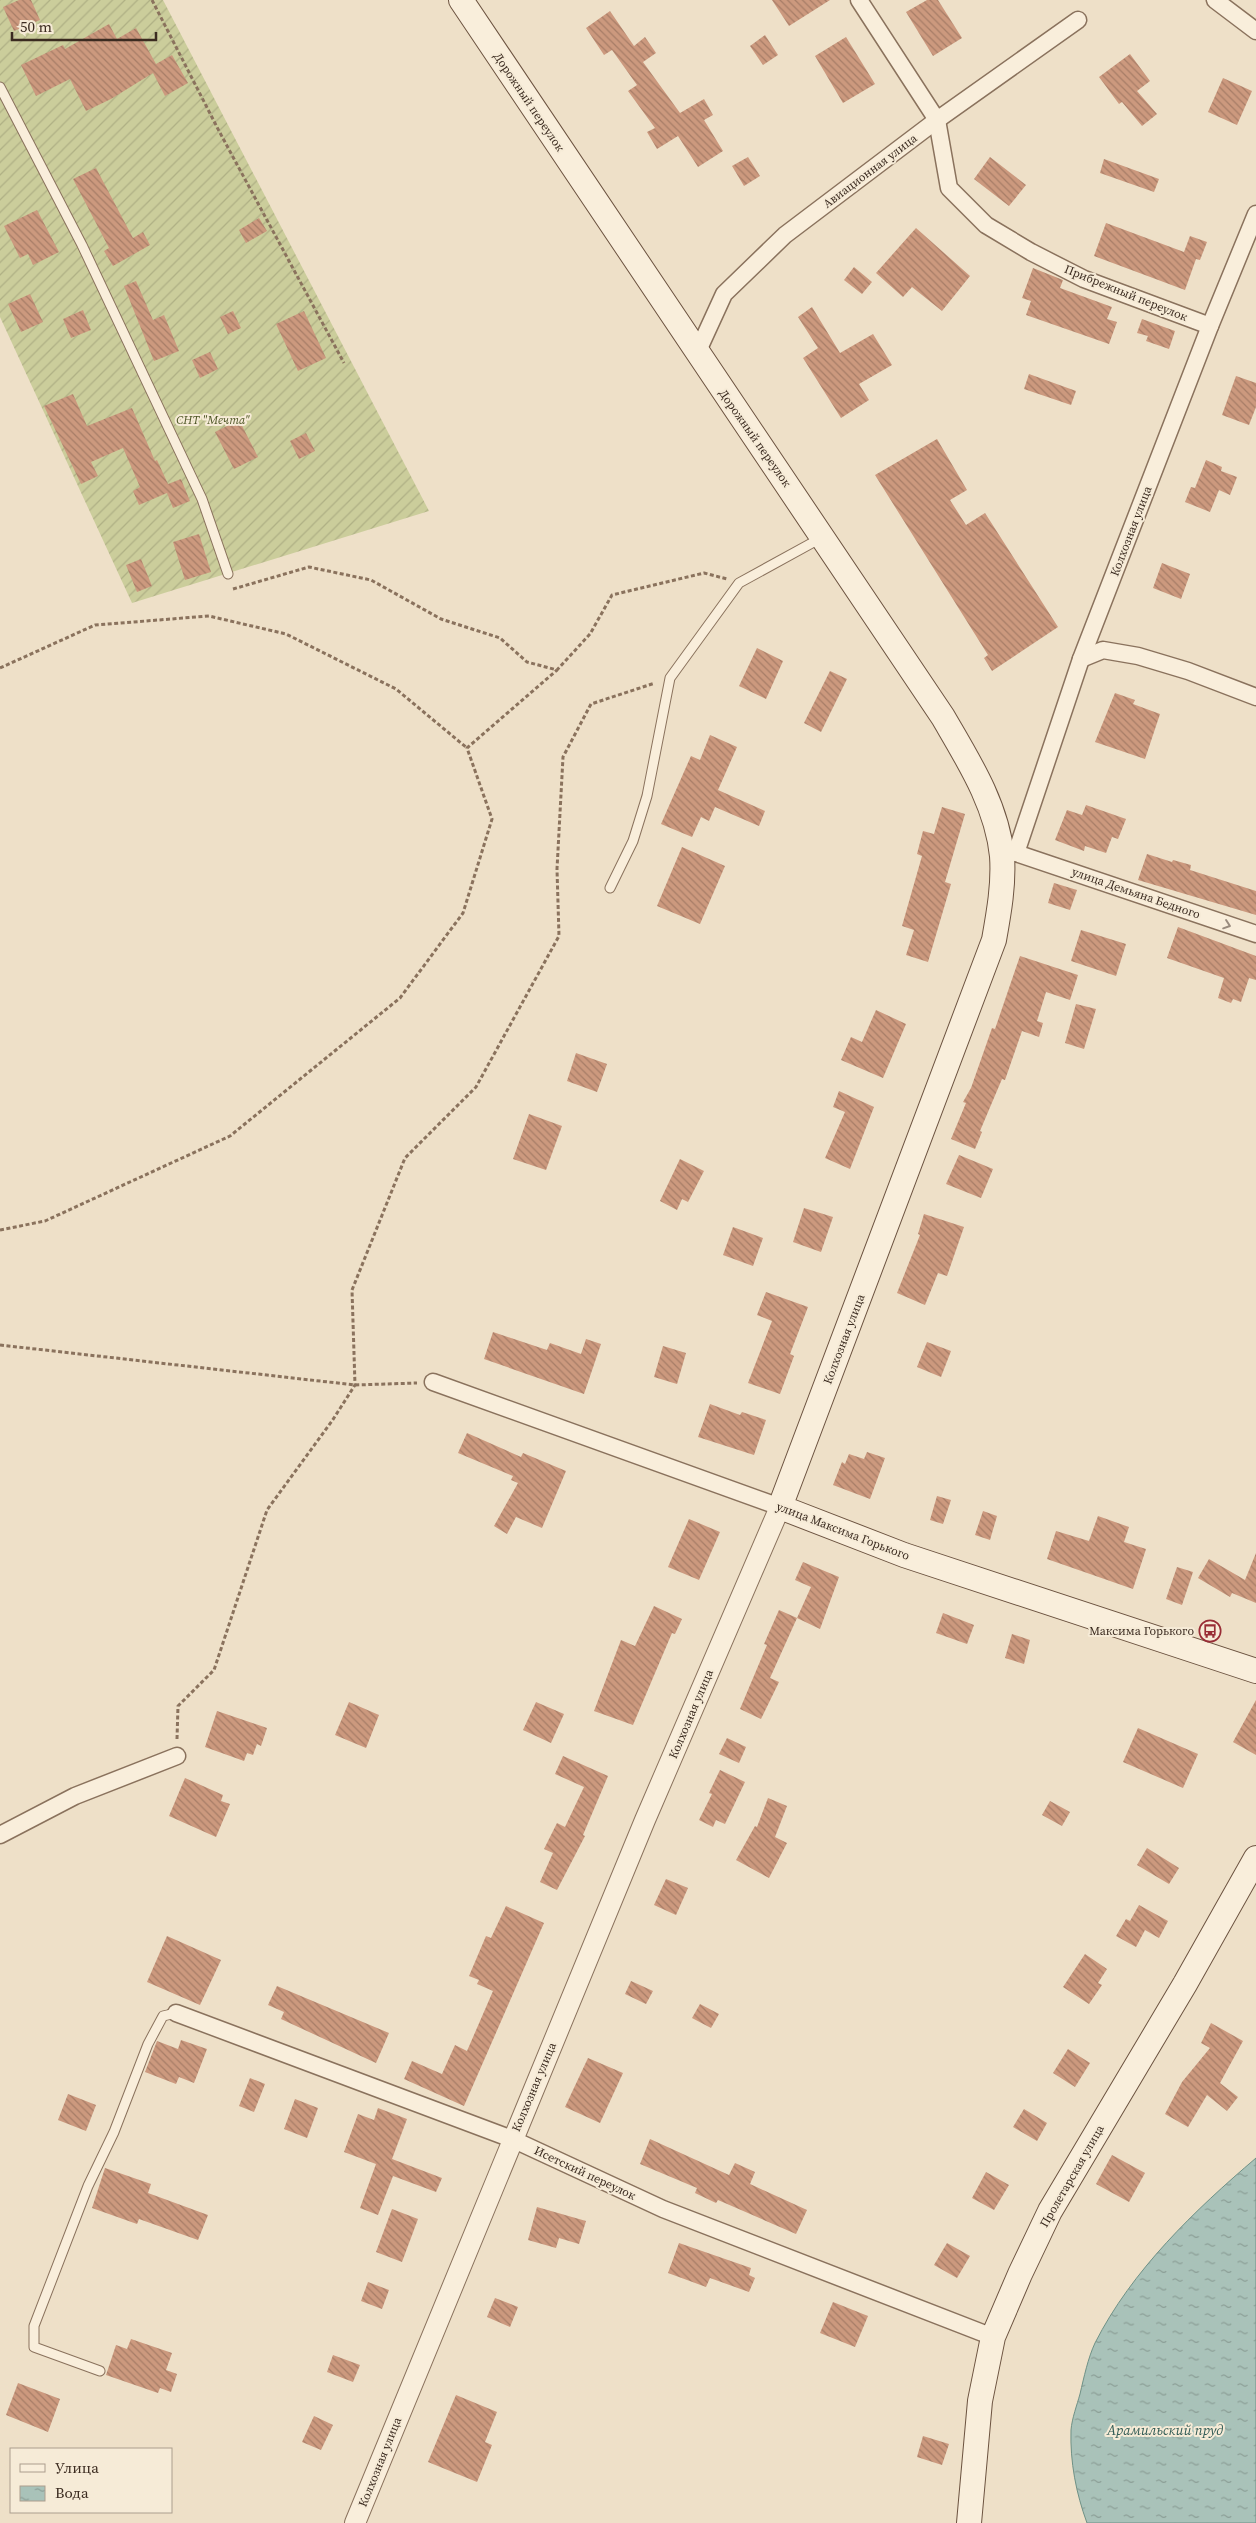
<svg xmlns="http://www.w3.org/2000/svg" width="1256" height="2523" viewBox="0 0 1256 2523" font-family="'Source Serif 4',serif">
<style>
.garden{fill:url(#garden-furrows)}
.water{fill:url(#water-ripples);stroke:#6f9186}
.building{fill:url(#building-back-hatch)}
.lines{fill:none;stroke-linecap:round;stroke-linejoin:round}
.service-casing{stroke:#8a725d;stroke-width:11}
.minor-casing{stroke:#8a725d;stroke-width:19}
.tertiary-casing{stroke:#8a725d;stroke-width:22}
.secondary-casing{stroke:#6c5340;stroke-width:26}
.path{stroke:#8a725d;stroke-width:3;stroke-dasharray:4 2.5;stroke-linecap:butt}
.service{stroke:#f9eedb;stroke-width:9}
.minor{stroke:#f9eedb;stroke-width:16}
.tertiary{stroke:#f9eedb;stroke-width:20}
.secondary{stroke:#f9eedb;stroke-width:24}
.oneway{stroke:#9a8c7e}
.labels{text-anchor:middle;stroke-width:4;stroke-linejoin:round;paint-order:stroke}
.street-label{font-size:12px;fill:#3b2b20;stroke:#f6ebd7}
.park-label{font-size:12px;font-style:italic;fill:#4f5727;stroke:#f6ebd7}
.poi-label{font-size:12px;fill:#3b2b20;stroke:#f6ebd7;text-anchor:end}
.water-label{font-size:14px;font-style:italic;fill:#305a54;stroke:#f6ebd7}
</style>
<defs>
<pattern id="garden-furrows" width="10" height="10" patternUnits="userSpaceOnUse" patternTransform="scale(1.25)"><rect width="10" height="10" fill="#cbcd9b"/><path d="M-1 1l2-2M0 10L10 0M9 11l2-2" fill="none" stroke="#afb085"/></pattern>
<pattern id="water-ripples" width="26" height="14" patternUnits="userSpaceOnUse" patternTransform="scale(1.25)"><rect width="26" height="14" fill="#a9c2b9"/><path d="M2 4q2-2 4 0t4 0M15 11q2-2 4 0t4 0" fill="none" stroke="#8b9e96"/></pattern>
<pattern id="building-back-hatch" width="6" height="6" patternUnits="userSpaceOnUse" patternTransform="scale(1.25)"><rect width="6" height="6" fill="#cc997e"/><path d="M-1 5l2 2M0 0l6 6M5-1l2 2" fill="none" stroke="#a77d67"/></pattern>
</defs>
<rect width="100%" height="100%" fill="#eee0c8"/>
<polygon class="garden" points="0,0 163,0 429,511 132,603 0,317"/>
<path class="water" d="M1256 2158V2523H1087C1076 2493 1070 2462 1071 2430 1072 2418 1077 2405 1080 2394 1084 2377 1088 2358 1095 2343 1132 2270 1195 2210 1256 2158Z"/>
<g class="building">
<polygon points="19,0 31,0 40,20 14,31 3,7"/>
<polygon points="772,0 830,0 789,26"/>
<polygon points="927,0 938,0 962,38 933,56 906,12"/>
<polygon points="610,11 634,46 645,37 656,53 643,62 680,113 704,99 713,115 704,120 723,151 698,167 678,136 657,149 647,132 655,128 628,91 637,85 612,50 604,55 586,28"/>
<polygon points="109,24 117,39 136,28 156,64 172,55 188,83 165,96 153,73 111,99 86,111 70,79 36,96 21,65 63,45 65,49"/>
<polygon points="765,35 778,55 763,65 750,46"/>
<polygon points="846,37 875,84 843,103 815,56"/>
<polygon points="1130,54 1150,81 1137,91 1157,114 1142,126 1122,102 1119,104 1099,77"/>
<polygon points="1223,78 1252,91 1237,125 1208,112"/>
<polygon points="748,157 760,176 744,186 732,166"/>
<polygon points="990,157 1026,185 1009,206 974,179"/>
<polygon points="1104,159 1159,179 1154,192 1100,173"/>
<polygon points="96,168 133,238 143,232 150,245 113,266 104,251 109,248 73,179"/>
<polygon points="37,210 59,252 33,265 28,254 20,258 4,226"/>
<polygon points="259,218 267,231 246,243 239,230"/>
<polygon points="1106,223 1184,252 1190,236 1207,242 1200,260 1196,259 1185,290 1094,256"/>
<polygon points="916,228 970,276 942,311 912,287 903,297 876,273"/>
<polygon points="854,267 872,282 862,294 844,280"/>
<polygon points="1033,268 1063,280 1060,288 1112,307 1107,319 1117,322 1109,344 1026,315 1031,301 1022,298"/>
<polygon points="136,281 153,320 164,315 179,351 154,361 124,286"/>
<polygon points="30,294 43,322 21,332 8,304"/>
<polygon points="812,307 840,353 873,334 892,365 859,384 869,400 841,418 803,358 818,348 798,317"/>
<polygon points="83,310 91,330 71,338 63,319"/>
<polygon points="233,311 241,328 228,334 220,317"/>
<polygon points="304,311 326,358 298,371 276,324"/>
<polygon points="1142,319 1175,331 1169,349 1146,341 1148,336 1137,333"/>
<polygon points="210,352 218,369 200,378 192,360"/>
<polygon points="1029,374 1076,391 1071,405 1024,389"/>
<polygon points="1236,376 1256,383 1256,407 1249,425 1222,415"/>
<polygon points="73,394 87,426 132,408 155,461 157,460 168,484 181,479 190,501 173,508 167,493 139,505 133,491 140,487 123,448 91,462 98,476 81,484 44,406"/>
<polygon points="239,420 258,457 234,469 215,432"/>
<polygon points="306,433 315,451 299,459 290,441"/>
<polygon points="937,439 967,490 950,500 966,525 985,513 1058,627 992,671 984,658 988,655 875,475"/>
<polygon points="1206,460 1222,467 1221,471 1237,477 1230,495 1219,490 1210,512 1185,502 1191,487 1195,488"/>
<polygon points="199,534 211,572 185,580 173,542"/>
<polygon points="141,559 152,586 137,592 126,565"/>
<polygon points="1162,563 1190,574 1181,599 1153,588"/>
<polygon points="757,648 783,661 766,699 739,686"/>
<polygon points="830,671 847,679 821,732 804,723"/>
<polygon points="1115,693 1135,700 1133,704 1160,714 1145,759 1095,742"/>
<polygon points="710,735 737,747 718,790 765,811 759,826 715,807 709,821 701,817 692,837 661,824 691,756 700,760"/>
<polygon points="1086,805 1126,819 1118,839 1112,837 1106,853 1085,846 1084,851 1055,840 1067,810 1082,815"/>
<polygon points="942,807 965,814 945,882 951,884 928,962 906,955 914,930 902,926 922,856 917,854 923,831 934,834"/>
<polygon points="682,847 725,866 700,924 657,906"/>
<polygon points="1147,854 1172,862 1173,860 1191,865 1190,870 1256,891 1256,915 1138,880"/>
<polygon points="1054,883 1077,890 1070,910 1048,903"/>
<polygon points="1178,927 1256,956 1256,980 1249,978 1241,1002 1233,999 1231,1003 1218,998 1224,978 1167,958"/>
<polygon points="1081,930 1126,944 1116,976 1071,961"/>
<polygon points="1020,956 1078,975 1070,1000 1046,992 1037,1021 1043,1023 1039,1037 1022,1031 1005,1080 1002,1079 980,1131 982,1132 975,1149 951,1139 966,1103 963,1102 971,1088 992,1028 995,1029"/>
<polygon points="1076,1004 1096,1009 1084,1049 1065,1043"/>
<polygon points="876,1010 906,1024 883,1078 841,1060 851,1037 862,1042"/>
<polygon points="576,1053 607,1064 597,1092 567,1081"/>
<polygon points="839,1091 874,1107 850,1169 825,1158 845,1112 833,1107"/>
<polygon points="529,1114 562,1126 546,1170 513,1159"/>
<polygon points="959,1155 993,1169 981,1198 946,1184"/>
<polygon points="680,1159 704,1171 688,1202 682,1199 677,1210 660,1201"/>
<polygon points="804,1208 833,1217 821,1252 793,1242"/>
<polygon points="924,1214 964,1227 947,1276 938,1273 925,1305 897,1293 920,1235 918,1234"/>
<polygon points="733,1227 763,1238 753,1266 723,1255"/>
<polygon points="766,1292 808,1307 790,1354 794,1356 780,1394 748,1383 772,1321 757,1315"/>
<polygon points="493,1332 547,1350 550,1343 581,1354 586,1339 601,1344 584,1394 484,1359"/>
<polygon points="927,1342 951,1351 941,1377 917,1367"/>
<polygon points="663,1346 686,1353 677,1384 654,1377"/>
<polygon points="710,1404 740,1415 742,1412 766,1420 754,1455 698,1437"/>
<polygon points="467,1433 521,1457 523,1453 566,1471 542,1528 516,1517 507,1534 494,1526 518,1483 511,1480 513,1476 458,1453"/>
<polygon points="867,1452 885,1458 870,1499 833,1485 842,1462 845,1464 849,1454 864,1459"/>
<polygon points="937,1496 951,1500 943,1524 930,1520"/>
<polygon points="983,1511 997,1516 990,1540 975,1535"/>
<polygon points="1098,1516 1129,1527 1124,1542 1146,1549 1133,1589 1047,1559 1056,1531 1089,1541"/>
<polygon points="689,1519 720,1532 699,1580 668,1567"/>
<polygon points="1256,1553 1256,1603 1232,1593 1230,1597 1198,1578 1209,1559 1245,1580"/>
<polygon points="803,1562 839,1577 820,1629 797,1618 811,1587 795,1580"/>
<polygon points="1177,1567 1193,1572 1182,1605 1166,1599"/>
<polygon points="654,1606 682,1619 675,1634 672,1633 633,1725 594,1711 621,1640 635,1646"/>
<polygon points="779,1610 797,1618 770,1678 779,1682 761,1719 740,1709 767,1645 764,1644"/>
<polygon points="943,1613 974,1625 967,1644 936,1633"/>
<polygon points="1012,1634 1030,1640 1024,1664 1005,1658"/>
<polygon points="1256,1700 1256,1755 1233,1742"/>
<polygon points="349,1702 379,1715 366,1748 335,1735"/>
<polygon points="536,1702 564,1714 551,1743 523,1730"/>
<polygon points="217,1711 267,1728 261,1746 257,1744 253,1755 247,1753 244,1761 205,1747"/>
<polygon points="1138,1728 1198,1754 1183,1788 1123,1762"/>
<polygon points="727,1738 746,1747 739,1763 719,1754"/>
<polygon points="563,1756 608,1776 583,1835 585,1836 557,1890 540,1882 553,1853 544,1849 557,1823 565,1827 584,1787 555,1774"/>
<polygon points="720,1770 745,1782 725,1824 716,1820 713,1827 699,1820 712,1794 709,1793"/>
<polygon points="185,1778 223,1795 221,1801 230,1804 216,1837 169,1816"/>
<polygon points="768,1798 787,1806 775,1837 787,1843 769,1878 736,1860 755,1826 757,1827"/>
<polygon points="1050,1801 1070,1812 1062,1826 1042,1815"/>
<polygon points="1147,1848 1179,1868 1169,1884 1137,1865"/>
<polygon points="666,1879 688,1888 676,1915 654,1905"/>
<polygon points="1139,1905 1168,1921 1159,1938 1145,1930 1136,1947 1116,1936 1126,1919 1130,1921"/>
<polygon points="506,1906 544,1923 464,2106 404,2079 412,2061 442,2074 455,2045 467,2051 493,1991 477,1984 479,1980 469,1976 486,1936 491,1938"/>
<polygon points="167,1936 221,1960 200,2005 147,1982"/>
<polygon points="1085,1954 1107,1969 1098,1983 1102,1985 1089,2004 1063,1987"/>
<polygon points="631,1981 653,1991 646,2004 625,1994"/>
<polygon points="277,1986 389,2033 376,2063 281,2019 284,2012 268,2005"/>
<polygon points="700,2004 719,2014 711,2028 692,2018"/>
<polygon points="1211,2023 1243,2041 1220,2083 1238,2097 1227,2111 1207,2095 1188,2127 1165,2114 1182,2082 1210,2048 1201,2043"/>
<polygon points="181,2040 207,2049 194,2083 179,2077 176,2084 145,2072 157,2041 178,2049"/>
<polygon points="1068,2049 1090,2063 1075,2087 1053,2073"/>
<polygon points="588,2058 623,2073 600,2123 565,2107"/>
<polygon points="250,2078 265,2084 254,2112 239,2106"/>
<polygon points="68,2094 96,2105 86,2131 58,2120"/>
<polygon points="295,2099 318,2108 307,2138 284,2129"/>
<polygon points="378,2108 407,2119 392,2159 442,2178 436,2192 393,2176 378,2215 360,2208 376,2164 344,2152 358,2114 374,2120"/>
<polygon points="1024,2109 1047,2123 1037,2141 1013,2127"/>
<polygon points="650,2139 729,2175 735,2163 755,2172 750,2184 807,2210 796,2234 718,2200 716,2203 695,2193 697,2188 640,2164"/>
<polygon points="1112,2155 1145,2173 1129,2202 1096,2184"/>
<polygon points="105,2168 151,2184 148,2193 208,2215 198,2240 139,2219 137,2224 92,2208"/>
<polygon points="986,2172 1009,2185 994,2210 972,2198"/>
<polygon points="537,2207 586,2221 579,2244 559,2238 556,2248 528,2240"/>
<polygon points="392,2209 418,2219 402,2262 376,2252"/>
<polygon points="679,2243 751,2268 749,2275 755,2278 749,2292 710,2278 706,2287 668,2273"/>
<polygon points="947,2243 970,2256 957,2278 934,2265"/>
<polygon points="368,2282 389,2290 382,2309 361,2301"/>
<polygon points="495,2298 518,2307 510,2327 487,2317"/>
<polygon points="833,2302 868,2316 855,2347 820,2333"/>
<polygon points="131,2339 172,2353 166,2370 177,2374 171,2392 160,2388 158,2393 106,2375 116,2345 127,2349"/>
<polygon points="333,2355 360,2365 353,2382 327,2372"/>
<polygon points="18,2383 60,2399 48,2432 6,2415"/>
<polygon points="456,2395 497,2412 485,2442 492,2445 477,2482 428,2462"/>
<polygon points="314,2416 333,2425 321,2450 302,2442"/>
<polygon points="923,2436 949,2444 942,2465 917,2457"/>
</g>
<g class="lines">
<g class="service-casing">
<g id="service">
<polyline points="0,87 82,245 202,499 228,574"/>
<polyline points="610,888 633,841 647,796 670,678 739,583 821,538"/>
<polyline points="100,2371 34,2347 34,2326 88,2186 114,2132 148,2044 163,2016 176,2013"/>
</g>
</g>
<g class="minor-casing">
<g id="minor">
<polyline points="859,0 937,120 949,188 986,225 1031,252 1084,279 1210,326"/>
<polyline points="1215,0 1256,31"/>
<polyline points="697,353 724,294 785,235 937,120 1078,20"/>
<polyline points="1081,659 1103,650 1138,656 1188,671 1256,697"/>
<polyline points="1016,853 1081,659 1210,326 1256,214"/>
<polyline points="1016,853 1256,934"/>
<polyline points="433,1382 780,1507"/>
<polyline points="0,1835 75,1796 177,1756"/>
<polyline points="176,2013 512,2139 663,2209 993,2337"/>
</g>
</g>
<g class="tertiary-casing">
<polyline id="tertiary" points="355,2523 645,1820 780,1507"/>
</g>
<g class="secondary-casing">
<g id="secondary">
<path d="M461 0 943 717C968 760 997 805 1002 856 1004 884 999 912 994 940L780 1507 904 1555 1256 1671"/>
<polyline points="969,2523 980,2401 993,2337 1020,2274 1050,2211 1185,1984 1256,1858"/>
</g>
</g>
<g class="path">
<polyline points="152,0 219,131 344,363"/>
<polyline points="233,589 309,567 371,580 441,619 500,638 527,662 557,670 590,634 612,595 704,573 727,579"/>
<polyline points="0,668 95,625 209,616 286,634 396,689 467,748"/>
<polyline points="0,1230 45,1221 230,1136 400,998 463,913 492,819 467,748 557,670"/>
<polyline points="0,1345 355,1385 417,1383"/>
<polyline points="177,1739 178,1706 214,1670 267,1510 332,1421 355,1385 352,1290 405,1158 476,1087 559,936 557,869 563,757 591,704 655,683"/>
</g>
<use href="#service" class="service"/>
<use href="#minor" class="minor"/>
<use href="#tertiary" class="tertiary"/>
<use href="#secondary" class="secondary"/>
</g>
<defs><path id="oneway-chevron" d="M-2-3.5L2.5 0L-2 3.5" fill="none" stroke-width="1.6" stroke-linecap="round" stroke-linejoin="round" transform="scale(1.25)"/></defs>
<use class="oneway" href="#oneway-chevron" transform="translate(1227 925) rotate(19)"/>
<defs>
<g id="bus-ring" transform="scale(1.125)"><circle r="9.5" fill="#f6ebd7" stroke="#992d36" stroke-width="1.5"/><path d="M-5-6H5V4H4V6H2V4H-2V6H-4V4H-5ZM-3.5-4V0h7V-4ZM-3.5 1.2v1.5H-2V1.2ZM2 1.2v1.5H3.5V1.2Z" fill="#992d36"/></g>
</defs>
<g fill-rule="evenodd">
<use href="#bus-ring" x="1210" y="1631"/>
</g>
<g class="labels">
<g class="street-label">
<text transform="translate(529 102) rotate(56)" y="4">Дорожный переулок</text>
<text transform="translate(870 171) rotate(-37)" y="4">Авиационная улица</text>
<text transform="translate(1126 293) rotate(22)" y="4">Прибрежный переулок</text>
<text transform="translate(755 438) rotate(55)" y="4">Дорожный переулок</text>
<text transform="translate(1131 531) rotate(-69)" y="4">Колхозная улица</text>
<text transform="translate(1136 893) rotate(19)" y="4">улица Демьяна Бедного</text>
<text transform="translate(844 1339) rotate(-69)" y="4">Колхозная улица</text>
<text transform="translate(843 1531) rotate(21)" y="4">улица Максима Горького</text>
<text transform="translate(691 1714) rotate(-67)" y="4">Колхозная улица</text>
<text transform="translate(534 2087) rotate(-67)" y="4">Колхозная улица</text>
<text transform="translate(585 2173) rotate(25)" y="4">Исетский переулок</text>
<text transform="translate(1072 2176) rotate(-60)" y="4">Пролетарская улица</text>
<text transform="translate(380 2462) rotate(-68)" y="4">Колхозная улица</text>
</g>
<g class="park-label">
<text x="213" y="424">СНТ "Мечта"</text>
</g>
<g class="poi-label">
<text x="1194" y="1635">Максима Горького</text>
</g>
<g class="water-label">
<text x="1165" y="2435">Арамильский пруд</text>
</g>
</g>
<rect x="10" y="2448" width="162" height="65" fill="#f6ebd7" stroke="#ab9e8e"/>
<rect x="20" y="2464" width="25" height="8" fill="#f9eedb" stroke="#ab9e8e"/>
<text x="55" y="2473" font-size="15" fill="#3b2b20">Улица</text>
<rect x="20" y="2486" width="25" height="15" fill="url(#water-ripples)" stroke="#ab9e8e"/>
<text x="55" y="2498" font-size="15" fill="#3b2b20">Вода</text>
<path d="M12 32v8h144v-8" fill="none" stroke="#3b2b20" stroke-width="2.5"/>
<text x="20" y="32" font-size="15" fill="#3b2b20" stroke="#f6ebd7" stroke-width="4" paint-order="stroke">50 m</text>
</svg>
